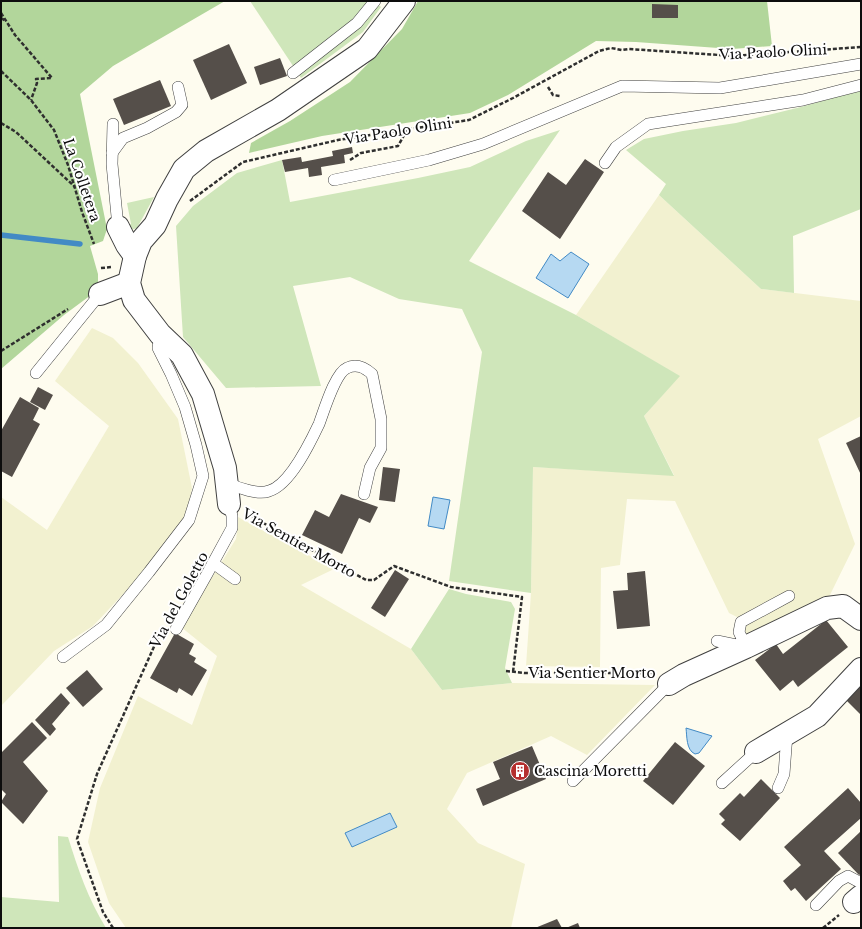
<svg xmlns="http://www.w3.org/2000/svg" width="862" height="929" viewBox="0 0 862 929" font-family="'Libre Baskerville',serif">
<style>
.farmland{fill:#f2f1d0}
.green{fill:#cfe6ba}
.forest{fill:#b2d69b}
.water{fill:#b6d9f2;stroke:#428ac5}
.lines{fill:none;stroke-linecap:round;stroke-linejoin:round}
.stream{stroke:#428ac5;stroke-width:5.5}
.building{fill:#554f4a}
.lane-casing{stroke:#404040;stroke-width:12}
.street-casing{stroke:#404040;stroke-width:24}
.path{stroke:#2f2f2f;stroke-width:2.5;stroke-dasharray:4 2;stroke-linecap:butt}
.lane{stroke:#fff;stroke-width:11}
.street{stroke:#fff;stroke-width:22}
.labels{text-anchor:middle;stroke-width:4;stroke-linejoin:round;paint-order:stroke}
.street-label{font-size:14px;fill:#0d0d0d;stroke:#fff}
.poi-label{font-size:14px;fill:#0d0d0d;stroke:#fff;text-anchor:start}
</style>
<rect width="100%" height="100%" fill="#fefcef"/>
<g class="farmland">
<polygon points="659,195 761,289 861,301 861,416 818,439 855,544 828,599 748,637 739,618 729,613 675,501 627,499 620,565 601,568 600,667 526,666 531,593 533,467 674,475 644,416 679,376 576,315"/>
<polygon points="92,328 113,338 138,363 178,419 192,488 188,509 179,527 143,573 93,626 54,651 1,706 1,497 47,530 109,426 55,381"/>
<polygon points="238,517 334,569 301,585 411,649 442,690 512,683 655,685 587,755 551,736 467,773 447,809 478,843 525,864 511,928 126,928 109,903 88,842 100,788 138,696 192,725 217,656 181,627 236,539 238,526"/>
</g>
<g class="green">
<polygon points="250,1 373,1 381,7 363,32 301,78"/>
<polygon points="861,90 861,209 793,236 794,293 761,289 659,195 666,184 626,150 644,139 683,131 736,123 801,107"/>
<polygon points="560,130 469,261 576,315 680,376 644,416 674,476 533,467 531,593 449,581 482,352 462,309 399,299 350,277 293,286 321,386 226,388 183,337 176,226 193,206 237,173 282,160 290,202 418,178 470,167 526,141"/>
<polygon points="154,197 137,228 131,230 118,227 131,224 127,203"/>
<polygon points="449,589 466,594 511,602 515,609 505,668 512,683 442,690 411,649"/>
<path d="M58 836 68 837C78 869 88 899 106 928H1V897L59 902Z"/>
</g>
<g class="forest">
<polygon points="1,1 225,1 113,66 80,94 107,229 103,241 90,246 98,274 98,284 95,292 64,315 1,369"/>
<polygon points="418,1 767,1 772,46 732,49 636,42 596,41 508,95 470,113 322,136 249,153 251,143 290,121 350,82 402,29"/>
</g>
<g class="water">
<polygon points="571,252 589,264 568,298 536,278 551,254 560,261"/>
<polygon points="433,497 450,500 444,529 428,526"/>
<path d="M686 728 712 736 699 753 695 754C686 750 687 736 686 728Z"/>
<polygon points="390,813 397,827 352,847 345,833"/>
</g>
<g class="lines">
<polyline class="stream" points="1,235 80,244"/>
</g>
<g class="building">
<polygon points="652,4 678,5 678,18 652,18"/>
<polygon points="229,44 247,83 211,100 193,60"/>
<polygon points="280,58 287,76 260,85 254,67"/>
<polygon points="160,80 171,106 124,125 113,99"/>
<polygon points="352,147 353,153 344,155 345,163 321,167 322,175 309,177 308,168 285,172 282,160 301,157 302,162 333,156 332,151"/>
<polygon points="585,159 604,172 560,239 522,211 548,172 566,185"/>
<polygon points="38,387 53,395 45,410 30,402"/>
<polygon points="20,397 39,408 33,420 40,424 12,477 1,471 1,431"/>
<polygon points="861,436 861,475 846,443"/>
<polygon points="383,467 400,469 395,502 379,500"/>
<polygon points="341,494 378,507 370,523 359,518 342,554 302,535 315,510 329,517"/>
<polygon points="395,570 409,579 385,617 371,608"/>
<polygon points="645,571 650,626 617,629 613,591 628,590 627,573"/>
<polygon points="826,620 848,647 798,687 793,680 780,691 755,660 776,644 783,654"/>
<polygon points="175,633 194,644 189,654 196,658 194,662 207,670 192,696 179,688 177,693 150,678"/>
<polygon points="87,670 103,689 83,707 66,688"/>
<polygon points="861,684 861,715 846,700"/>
<polygon points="61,693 70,703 52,724 56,729 50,736 35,720"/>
<polygon points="32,722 47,738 23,762 48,791 23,824 1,802 6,794 1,789 1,753"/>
<polygon points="675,742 705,766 673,805 643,781"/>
<polygon points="532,746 546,779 483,806 476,789 500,779 493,762"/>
<polygon points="761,779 780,798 740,841 721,824 725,820 719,814 740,793 744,797"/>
<polygon points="848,788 861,803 861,818 824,851 841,869 806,901 795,888 791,891 783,881 801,865 784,847"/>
<polygon points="861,831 861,874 859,875 838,853"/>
<polygon points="557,919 562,928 535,928"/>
<polygon points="578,923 580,928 566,928"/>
</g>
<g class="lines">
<g class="lane-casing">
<g id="lane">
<polyline points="293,73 357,23 375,1"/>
<polyline points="113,124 112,164 118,227"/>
<polyline points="112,153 123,138 147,128 176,112 182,105 178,87"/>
<polyline points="605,163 616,147 648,124 803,100 861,85"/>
<polyline points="334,180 429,160 483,144 622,86 720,88 861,64"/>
<polyline points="36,373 100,294"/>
<path d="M228 483C238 488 258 495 269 491 290 485 310 443 319 424 324 411 335 373 347 368 357 363 365 368 372 374L381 419V448L370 468 364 494"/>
<polyline points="213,563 235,579"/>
<polyline points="176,629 207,574 232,528 232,516 229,504"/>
<polyline points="717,641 746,647 739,632 741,622 789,596"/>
<polyline points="63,657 106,625 149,572 189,520 203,476 196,445 185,407 171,374 158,348 160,334"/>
<polyline points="573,781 669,684"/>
<polyline points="722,783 756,752"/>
<polyline points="778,788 784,774 787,734"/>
<polyline points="816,905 839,881 848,876 861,883"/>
</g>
</g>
<g class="street-casing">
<g id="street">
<polyline points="118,227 127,245 135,256"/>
<polyline points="100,294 129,283"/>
<polyline points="229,504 225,468 203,394 182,355 160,334 134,300 129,283 135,256 141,241 155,225 167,199 184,169 206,151 278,110 367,49 404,1"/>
<polyline points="669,684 684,675 746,647 827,608 843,606 861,619"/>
<polyline points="756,752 817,716 861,669"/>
<polyline points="854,902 861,896"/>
</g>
</g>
<g class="path">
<polyline points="1,13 15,35 52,78 36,79 37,83 31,100"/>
<polyline points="1,18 6,21"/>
<polyline points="1,71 31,100 54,130 68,165 82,212 94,244"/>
<polyline points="548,87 553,95 560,96"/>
<polyline points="1,123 16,132 75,187"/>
<polyline points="350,160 361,153 398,146 407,130"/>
<polyline points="190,201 243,162 338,140 469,120 513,98 599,51 611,48 622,50 629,49 734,56 861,47"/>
<polyline points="101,268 112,267"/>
<polyline points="1,351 68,309"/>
<polyline points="247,514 366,580 374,580 394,566 451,587 522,597 513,672"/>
<polyline points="506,671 525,673 653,673"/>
<polyline points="113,928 103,912 77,839 97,774 161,631"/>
<polyline points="823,928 839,915"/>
</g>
<use href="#lane" class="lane"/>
<use href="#street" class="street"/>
</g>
<defs>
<g id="building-disc" transform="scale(1)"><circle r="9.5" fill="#b52f2e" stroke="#fff"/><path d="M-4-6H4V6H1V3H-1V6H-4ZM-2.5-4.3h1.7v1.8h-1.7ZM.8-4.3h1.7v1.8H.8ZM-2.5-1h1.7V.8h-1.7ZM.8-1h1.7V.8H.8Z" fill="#fff"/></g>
</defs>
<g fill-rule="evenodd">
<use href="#building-disc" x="520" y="771"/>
</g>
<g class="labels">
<g class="street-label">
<text transform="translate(773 52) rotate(-3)" y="5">Via Paolo Olini</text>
<text transform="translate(398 131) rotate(-9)" y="5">Via Paolo Olini</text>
<text transform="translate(82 180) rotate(71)" y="5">La Colletera</text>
<text transform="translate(299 543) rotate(29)" y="5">Via Sentier Morto</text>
<text transform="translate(179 600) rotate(-62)" y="5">Via del Goletto</text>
<text x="592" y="678">Via Sentier Morto</text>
</g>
<g class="poi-label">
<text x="534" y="776">Cascina Moretti</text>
</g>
</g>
<rect width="862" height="929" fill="none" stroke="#0d0d0d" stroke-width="4"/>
</svg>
